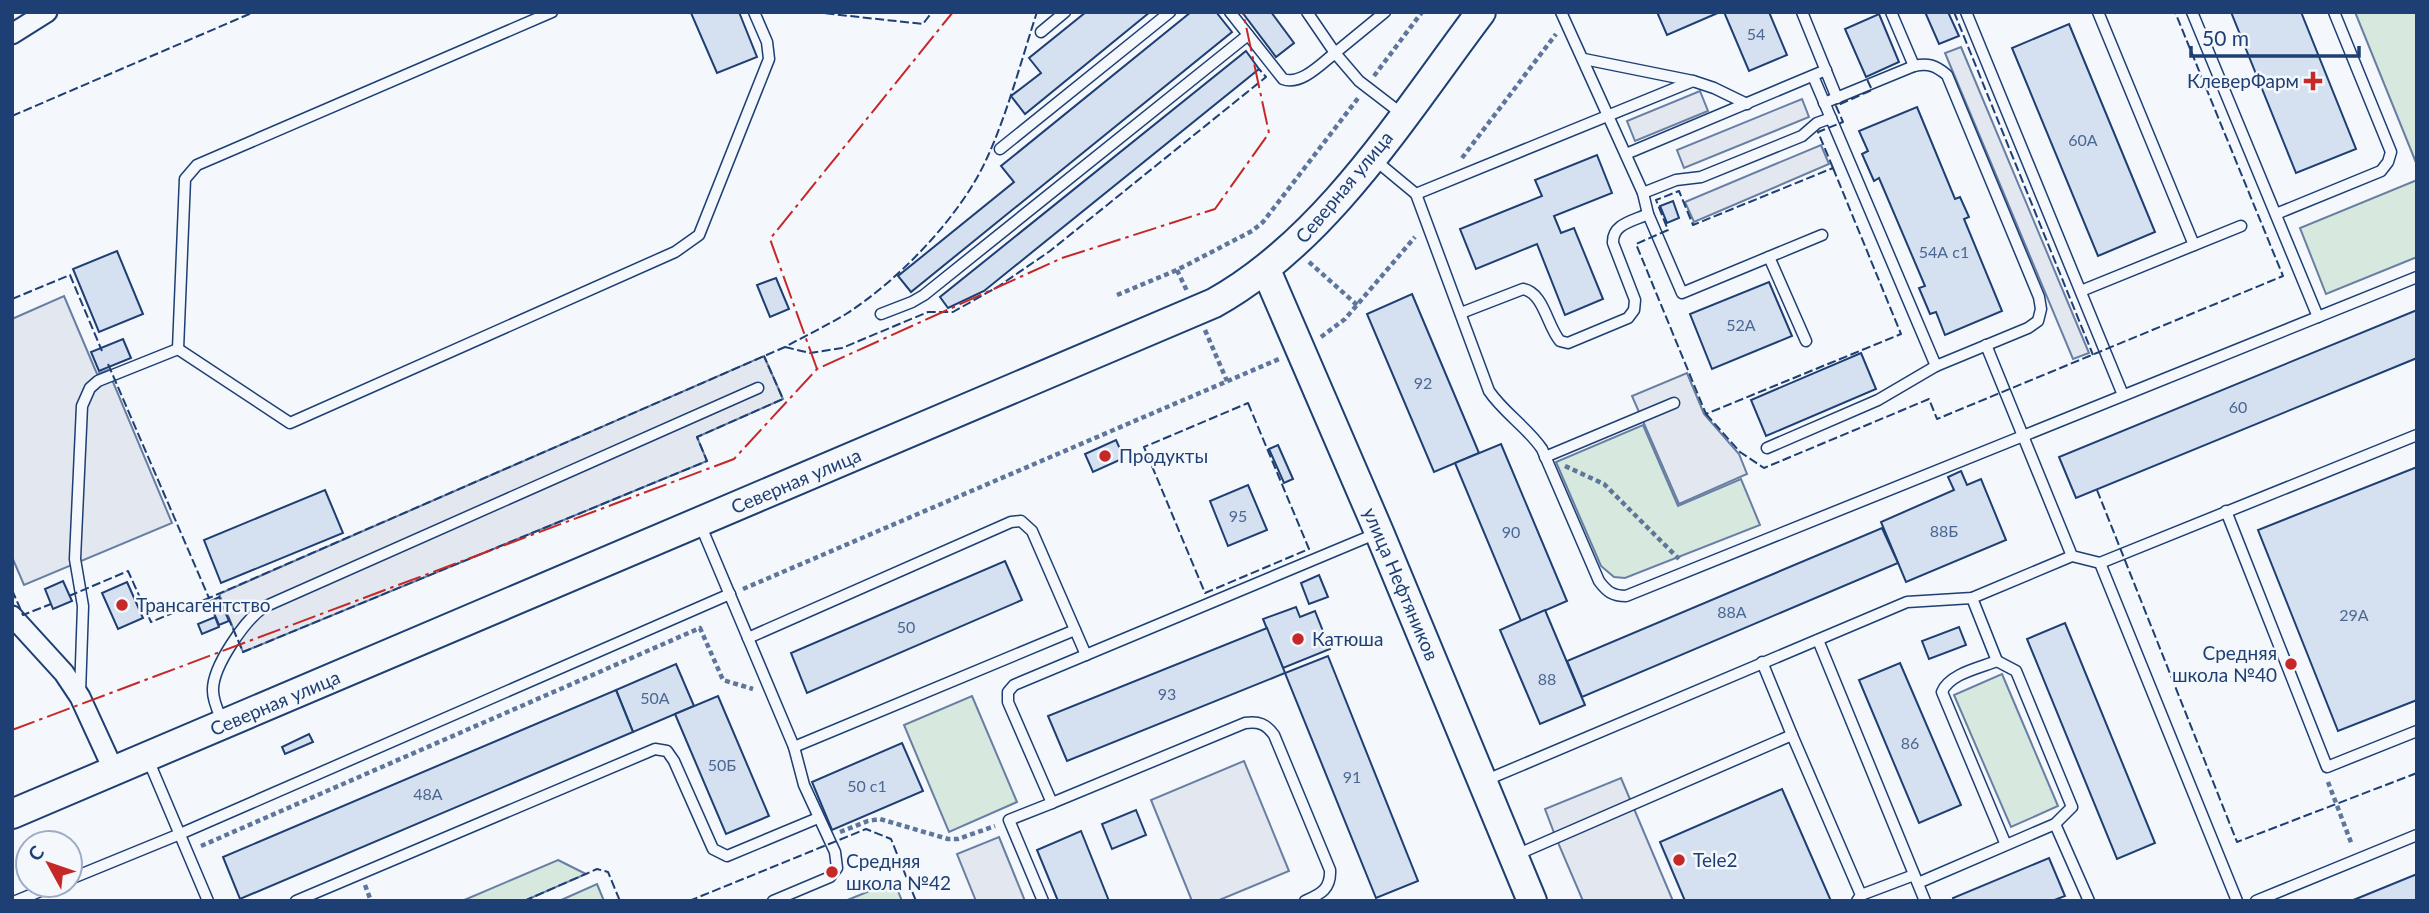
<svg xmlns="http://www.w3.org/2000/svg" width="2429" height="913" viewBox="0 0 2429 913" font-family="Lato,sans-serif">
<style>
.green{fill:#d7e8df;stroke:#687fa3;stroke-width:2}
.parking{fill:#e3e8f0;stroke:#687fa3;stroke-width:2}
.building{fill:#d5e0f0;stroke:#1d3f73;stroke-width:2}
.lines{fill:none;stroke-linecap:round;stroke-linejoin:round}
.lane-casing{stroke:#1d3f73;stroke-width:13}
.street-casing{stroke:#1d3f73;stroke-width:23}
.secondary-casing{stroke:#1d3f73;stroke-width:32}
.path{stroke:#5e769c;stroke-width:4.5;stroke-dasharray:5 3.5;stroke-linecap:butt}
.lane{stroke:#f4f7fb;stroke-width:10}
.street{stroke:#f4f7fb;stroke-width:19}
.secondary{stroke:#f4f7fb;stroke-width:28}
.fence{stroke:#1d3f73;stroke-width:2;stroke-dasharray:9 3.5;stroke-linecap:butt}
.power{stroke:#c62828;stroke-width:2;stroke-dasharray:24 5 3.5 5;stroke-linecap:butt}
.poi-dot{fill:#c62828;stroke:#f4f7fb;stroke-width:2.5}
.labels{text-anchor:middle;stroke-width:5;stroke-linejoin:round;paint-order:stroke}
.number-label{font-size:16px;fill:#4b6792}
.poi-label{font-size:19px;fill:#1d3f73;stroke:#f4f7fb;text-anchor:start}
.street-label{font-size:19px;fill:#1d3f73;stroke:#f4f7fb}
</style>
<rect width="100%" height="100%" fill="#f4f7fb"/>
<g class="green">
<polygon points="2355,12 2417,12 2417,165"/>
<polygon points="2417,180 2417,257 2326,294 2300,228"/>
<polygon points="1643,425 1678,506 1741,479 1760,525 1625,578 1614,577 1601,566 1556,462"/>
<polygon points="2002,674 2058,806 2011,827 1954,695"/>
<polygon points="972,696 1017,802 949,832 904,725"/>
<polygon points="558,860 586,874 524,901 462,901"/>
<polygon points="894,881 902,901 845,901"/>
<polygon points="597,884 604,901 559,901"/>
</g>
<g class="parking">
<polygon points="1961,47 2089,353 2073,359 1945,53"/>
<polygon points="1700,91 1708,111 1635,141 1627,121"/>
<polygon points="1802,99 1809,117 1684,168 1677,150"/>
<polygon points="1821,145 1829,164 1694,222 1685,202"/>
<polygon points="64,296 97,374 108,370 172,523 24,585 12,557 12,319"/>
<polygon points="764,356 783,399 697,437 707,461 243,652 219,594"/>
<polygon points="1687,373 1704,414 1739,454 1747,474 1679,504 1632,396"/>
<polygon points="1244,761 1289,871 1217,901 1192,901 1151,800"/>
<polygon points="1621,778 1673,901 1583,901 1556,838 1545,809"/>
<polygon points="999,837 1025,901 976,901 957,854"/>
</g>
<g class="building">
<polygon points="739,12 757,57 717,73 691,13"/>
<polygon points="1086,12 1150,12 1025,114 1011,96 1041,73 1029,58"/>
<polygon points="1191,12 1216,12 1232,32 911,292 898,276 1014,182 1001,166"/>
<polygon points="1242,12 1271,12 1294,43 1276,57"/>
<polygon points="1657,12 1720,12 1667,35"/>
<polygon points="1724,12 1769,12 1787,55 1749,71"/>
<polygon points="1925,12 1948,12 1959,36 1939,44"/>
<polygon points="2231,12 2301,12 2356,149 2296,173"/>
<polygon points="1879,14 1899,62 1866,77 1845,29"/>
<polygon points="2069,24 2155,232 2098,256 2012,48"/>
<polygon points="1246,51 1259,69 984,291 948,308 940,297"/>
<polygon points="1917,107 1955,199 1960,197 1969,217 1964,219 2002,311 1945,335 1936,312 1930,314 1919,288 1925,286 1879,178 1874,181 1862,154 1868,151 1859,131"/>
<polygon points="1597,155 1612,193 1554,216 1561,233 1574,228 1603,299 1565,315 1537,244 1476,269 1460,229 1542,196 1535,180"/>
<polygon points="1673,201 1679,218 1667,223 1660,206"/>
<polygon points="117,251 143,314 99,332 73,269"/>
<polygon points="776,278 789,309 770,317 757,285"/>
<polygon points="1769,282 1792,336 1712,369 1690,314"/>
<polygon points="1412,294 1479,453 1434,472 1367,314"/>
<polygon points="2417,310 2417,358 2076,498 2059,457"/>
<polygon points="123,339 131,358 99,371 91,352"/>
<polygon points="1861,353 1876,389 1766,436 1751,400"/>
<polygon points="1116,440 1124,458 1093,472 1085,454"/>
<polygon points="1501,444 1567,601 1521,621 1455,463"/>
<polygon points="1278,445 1293,479 1284,483 1269,449"/>
<polygon points="2417,467 2417,700 2338,731 2258,530"/>
<polygon points="1961,471 1967,485 1981,479 2006,540 1906,582 1881,522 1954,490 1948,477"/>
<polygon points="1248,485 1267,530 1228,546 1210,501"/>
<polygon points="325,490 343,533 221,583 204,540"/>
<polygon points="1882,528 1898,563 1582,697 1567,661"/>
<polygon points="1005,561 1022,600 807,693 791,653"/>
<polygon points="1319,575 1328,597 1309,604 1301,583"/>
<polygon points="63,581 72,601 53,609 45,589"/>
<polygon points="127,582 143,618 118,629 102,593"/>
<polygon points="219,597 229,621 219,625 209,602"/>
<polygon points="1296,607 1300,617 1315,611 1330,649 1283,668 1263,619"/>
<polygon points="1545,610 1585,705 1540,724 1500,630"/>
<polygon points="215,617 219,627 202,634 198,624"/>
<polygon points="2065,623 2155,843 2117,859 2027,639"/>
<polygon points="1959,627 1966,645 1929,659 1922,641"/>
<polygon points="1267,628 1285,673 1067,761 1048,716"/>
<polygon points="1328,656 1418,881 1376,898 1285,673"/>
<polygon points="1900,663 1961,805 1919,823 1859,680"/>
<polygon points="676,664 694,706 633,732 616,690"/>
<polygon points="616,690 633,732 240,899 223,857"/>
<polygon points="718,696 769,816 726,834 675,714"/>
<polygon points="309,734 313,742 285,754 282,747"/>
<polygon points="902,743 923,791 832,830 812,782"/>
<polygon points="1782,789 1831,901 1685,901 1660,842"/>
<polygon points="1136,810 1146,835 1112,849 1102,824"/>
<polygon points="1081,831 1109,901 1058,901 1037,850"/>
<polygon points="2049,858 2065,896 2052,901 1954,901 1953,898"/>
<polygon points="2417,874 2417,901 2351,901"/>
</g>
<g class="lines">
<g class="lane-casing">
<g id="lane">
<path d="M1230 12 1283 79C1301 86 1322 63 1335 53L1359 81 1402 114"/>
<polyline points="1307,12 1335,53 1385,12"/>
<polyline points="1561,12 1643,193 1648,214 1682,293 1822,235"/>
<polyline points="1802,12 1837,98"/>
<polyline points="1891,12 1914,66"/>
<polyline points="1966,12 2123,395"/>
<polyline points="2098,12 2194,245"/>
<polyline points="2192,12 2318,317"/>
<polyline points="1041,32 1065,12"/>
<polyline points="1584,59 1693,81 1714,88 1747,104"/>
<polyline points="1813,76 1936,366"/>
<polyline points="1000,149 1170,12"/>
<polyline points="1626,154 1826,70"/>
<path d="M1375 160 1416 194 1489 391C1504 413 1527 427 1542 449L1599 581C1607 592 1613 596 1626 596L2023 436 2072 556 2100 563 2237 901"/>
<polyline points="1643,193 1676,180 1701,177 1802,136 1817,123 1831,118"/>
<polyline points="1416,194 1693,81"/>
<polyline points="2276,214 2381,171 2388,162 2391,152 2334,12"/>
<polyline points="1769,257 1806,341"/>
<polyline points="2081,291 2241,226"/>
<path d="M1461 313 1523 289C1544 293 1547 326 1560 341L1568 343 1628 318 1634 310 1635 300 1613 243C1612 224 1633 221 1648 214"/>
<polyline points="881,314 912,302 924,295 1248,35"/>
<polyline points="1986,345 2023,436 2417,277"/>
<polyline points="178,349 290,423 675,252 699,235 769,59 767,42 754,12"/>
<polyline points="178,349 185,179 197,165 552,12"/>
<path d="M1767 448 1878 400 1936 366 2028 328 2038 321 2041 309 2039 297 1947 75C1935 65 1928 63 1914 66L1824 103"/>
<polyline points="1545,457 1674,403"/>
<polyline points="2226,511 2327,767 2417,731"/>
<polyline points="700,524 794,747 804,785 835,852 837,868 830,877 773,901"/>
<polyline points="2100,563 2417,435"/>
<polyline points="1972,598 1997,661"/>
<polyline points="748,638 1011,522 1021,521 1032,531 1086,655"/>
<polyline points="1818,640 1925,901"/>
<polyline points="1762,662 1792,735"/>
<polyline points="80,693 83,606 75,559 82,406 90,388 98,381 178,349"/>
<path d="M223 723C219 713 213 702 213 691 212 667 245 620 264 607L758 388"/>
<polyline points="794,747 1075,630"/>
<polyline points="147,757 208,901"/>
<polyline points="1484,781 1907,602 1972,598 2072,556"/>
<path d="M1052 803 1245 723C1259 721 1266 724 1274 735L1330 870C1331 889 1321 894 1305 901"/>
<polyline points="2055,824 2089,901"/>
<polyline points="1516,855 1792,735 1861,895 1857,901"/>
<polyline points="70,879 180,834 730,594"/>
<path d="M1918 883 2055 824 2072 807 2016 671 1997 661C1979 668 1949 674 1942 692L2006 845"/>
<polyline points="1861,895 1914,875"/>
<polyline points="16,901 55,885"/>
<polyline points="296,901 655,749 667,751 674,761 713,849 727,856 818,818"/>
<polyline points="1043,901 1009,820 1052,803 1008,702 1008,692 1014,685 1375,534"/>
<polyline points="2256,901 2417,835"/>
</g>
</g>
<g class="street-casing">
<g id="street">
<polyline points="12,34 47,12"/>
<polyline points="12,616 64,673 80,697 114,771"/>
</g>
</g>
<g class="secondary-casing">
<g id="secondary">
<polyline points="1266,270 1379,532 1532,901"/>
<path d="M12 814 1214 303C1327 240 1404 114 1481 12"/>
</g>
</g>
<g class="path">
<polyline points="1374,76 1422,12"/>
<polyline points="1462,158 1556,34"/>
<polyline points="1309,262 1357,305"/>
<polyline points="1177,270 1187,291"/>
<polyline points="1117,295 1177,270 1252,231 1263,222 1359,97"/>
<polyline points="1205,330 1227,381"/>
<polyline points="1321,337 1345,319 1415,237"/>
<polyline points="1565,466 1604,484 1679,559"/>
<polyline points="743,589 1279,359"/>
<polyline points="2328,782 2352,845"/>
<polyline points="840,832 868,821 880,819 948,839 958,839 995,826"/>
<polyline points="201,846 700,628 723,680 753,689"/>
<polyline points="365,885 371,901"/>
</g>
<use href="#lane" class="lane"/>
<use href="#street" class="street"/>
<use href="#secondary" class="secondary"/>
<g class="fence">
<polyline points="813,12 923,24 932,12"/>
<polyline points="1954,12 2093,355"/>
<polyline points="12,116 254,12"/>
<polygon points="1833,168 1901,334 1706,414 1636,244 1668,230 1656,200 1679,191 1693,225"/>
<polyline points="1833,168 1818,132 1843,122 1836,106 1872,90 1866,77"/>
<polyline points="12,299 70,275 102,351"/>
<polyline points="785,347 810,353 842,348 928,312 953,312 999,286 1050,251 1266,77 1259,69"/>
<path d="M108 364 209 598 785 347C805 336 826 326 846 314 899 280 961 216 987 158 1008 112 1021 61 1037 12"/>
<polygon points="1248,403 1309,549 1205,593 1144,447"/>
<polyline points="1706,414 1740,452 1764,468 1929,399 1937,419 2283,276 2175,12"/>
<polyline points="2097,490 2237,842 2417,773"/>
<polyline points="12,590 23,615 51,604"/>
<polyline points="69,596 128,571 151,622 209,598"/>
<polyline points="228,617 243,652 707,461 697,437 783,399 764,356"/>
<polyline points="524,901 597,869 608,872 620,901"/>
<polyline points="689,901 866,829 891,839 916,901"/>
</g>
<g class="power">
<polyline points="817,369 770,239 953,12"/>
<polyline points="12,730 734,459 817,369 1062,258 1215,209 1269,133 1243,12"/>
</g>
</g>
<g class="poi-dot">
<path d="M2309.5 70.5h7v7h7v7h-7v7h-7v-7h-7v-7h7z"/>
<circle cx="1105" cy="456" r="7"/>
<circle cx="122" cy="605" r="7"/>
<circle cx="1298" cy="639" r="7"/>
<circle cx="2291" cy="664" r="7"/>
<circle cx="1679" cy="860" r="7"/>
<circle cx="832" cy="872" r="7"/>
</g>
<g class="labels">
<g class="number-label">
<text x="1756" y="40">54</text>
<text x="2083" y="146">60А</text>
<text x="1944" y="258">54А с1</text>
<text x="1741" y="331">52А</text>
<text x="1423" y="389">92</text>
<text x="2238" y="413">60</text>
<text x="1238" y="522">95</text>
<text x="1944" y="537">88Б</text>
<text x="1511" y="538">90</text>
<text x="1732" y="618">88А</text>
<text x="2354" y="621">29А</text>
<text x="906" y="633">50</text>
<text x="1547" y="685">88</text>
<text x="1167" y="700">93</text>
<text x="655" y="704">50А</text>
<text x="1910" y="749">86</text>
<text x="722" y="771">50Б</text>
<text x="1352" y="783">91</text>
<text x="867" y="792">50 с1</text>
<text x="428" y="800">48А</text>
</g>
<g class="poi-label">
<text x="2299" y="88" text-anchor="end">КлеверФарм</text>
<text x="1119" y="463">Продукты</text>
<text x="136" y="612">Трансагентство</text>
<text x="1312" y="646">Катюша</text>
<text x="2277" y="660" text-anchor="end">Средняя<tspan x="2277" dy="22">школа №40</tspan></text>
<text x="1693" y="867">Tele2</text>
<text x="846" y="868">Средняя<tspan x="846" dy="22">школа №42</tspan></text>
</g>
<g class="street-label">
<text transform="translate(1344 187) rotate(-50)" y="7">Северная улица</text>
<text transform="translate(796 481) rotate(-23)" y="7">Северная улица</text>
<text transform="translate(1401 584) rotate(67)" y="7">улица Нефтяников</text>
<text transform="translate(275 703) rotate(-23)" y="7">Северная улица</text>
</g>
</g>
<rect width="2429" height="913" fill="none" stroke="#1d3f73" stroke-width="28"/>
<g transform="translate(49 864) rotate(310)"><circle r="33" fill="#f4f7fb" stroke="#9eadc5" stroke-width="2"/>
<path d="M0-5L12 26L0 18L-12 26Z" fill="#c62828"/>
<text y="-10" font-size="19" font-weight="bold" text-anchor="middle" fill="#1d3f73">С</text>
</g>
<path d="M2191 46v10h168v-10" fill="none" stroke="#1d3f73" stroke-width="3.5"/>
<text x="2202" y="46" font-size="21" fill="#1d3f73" stroke="#f4f7fb" stroke-width="5" paint-order="stroke">50 m</text>
</svg>
